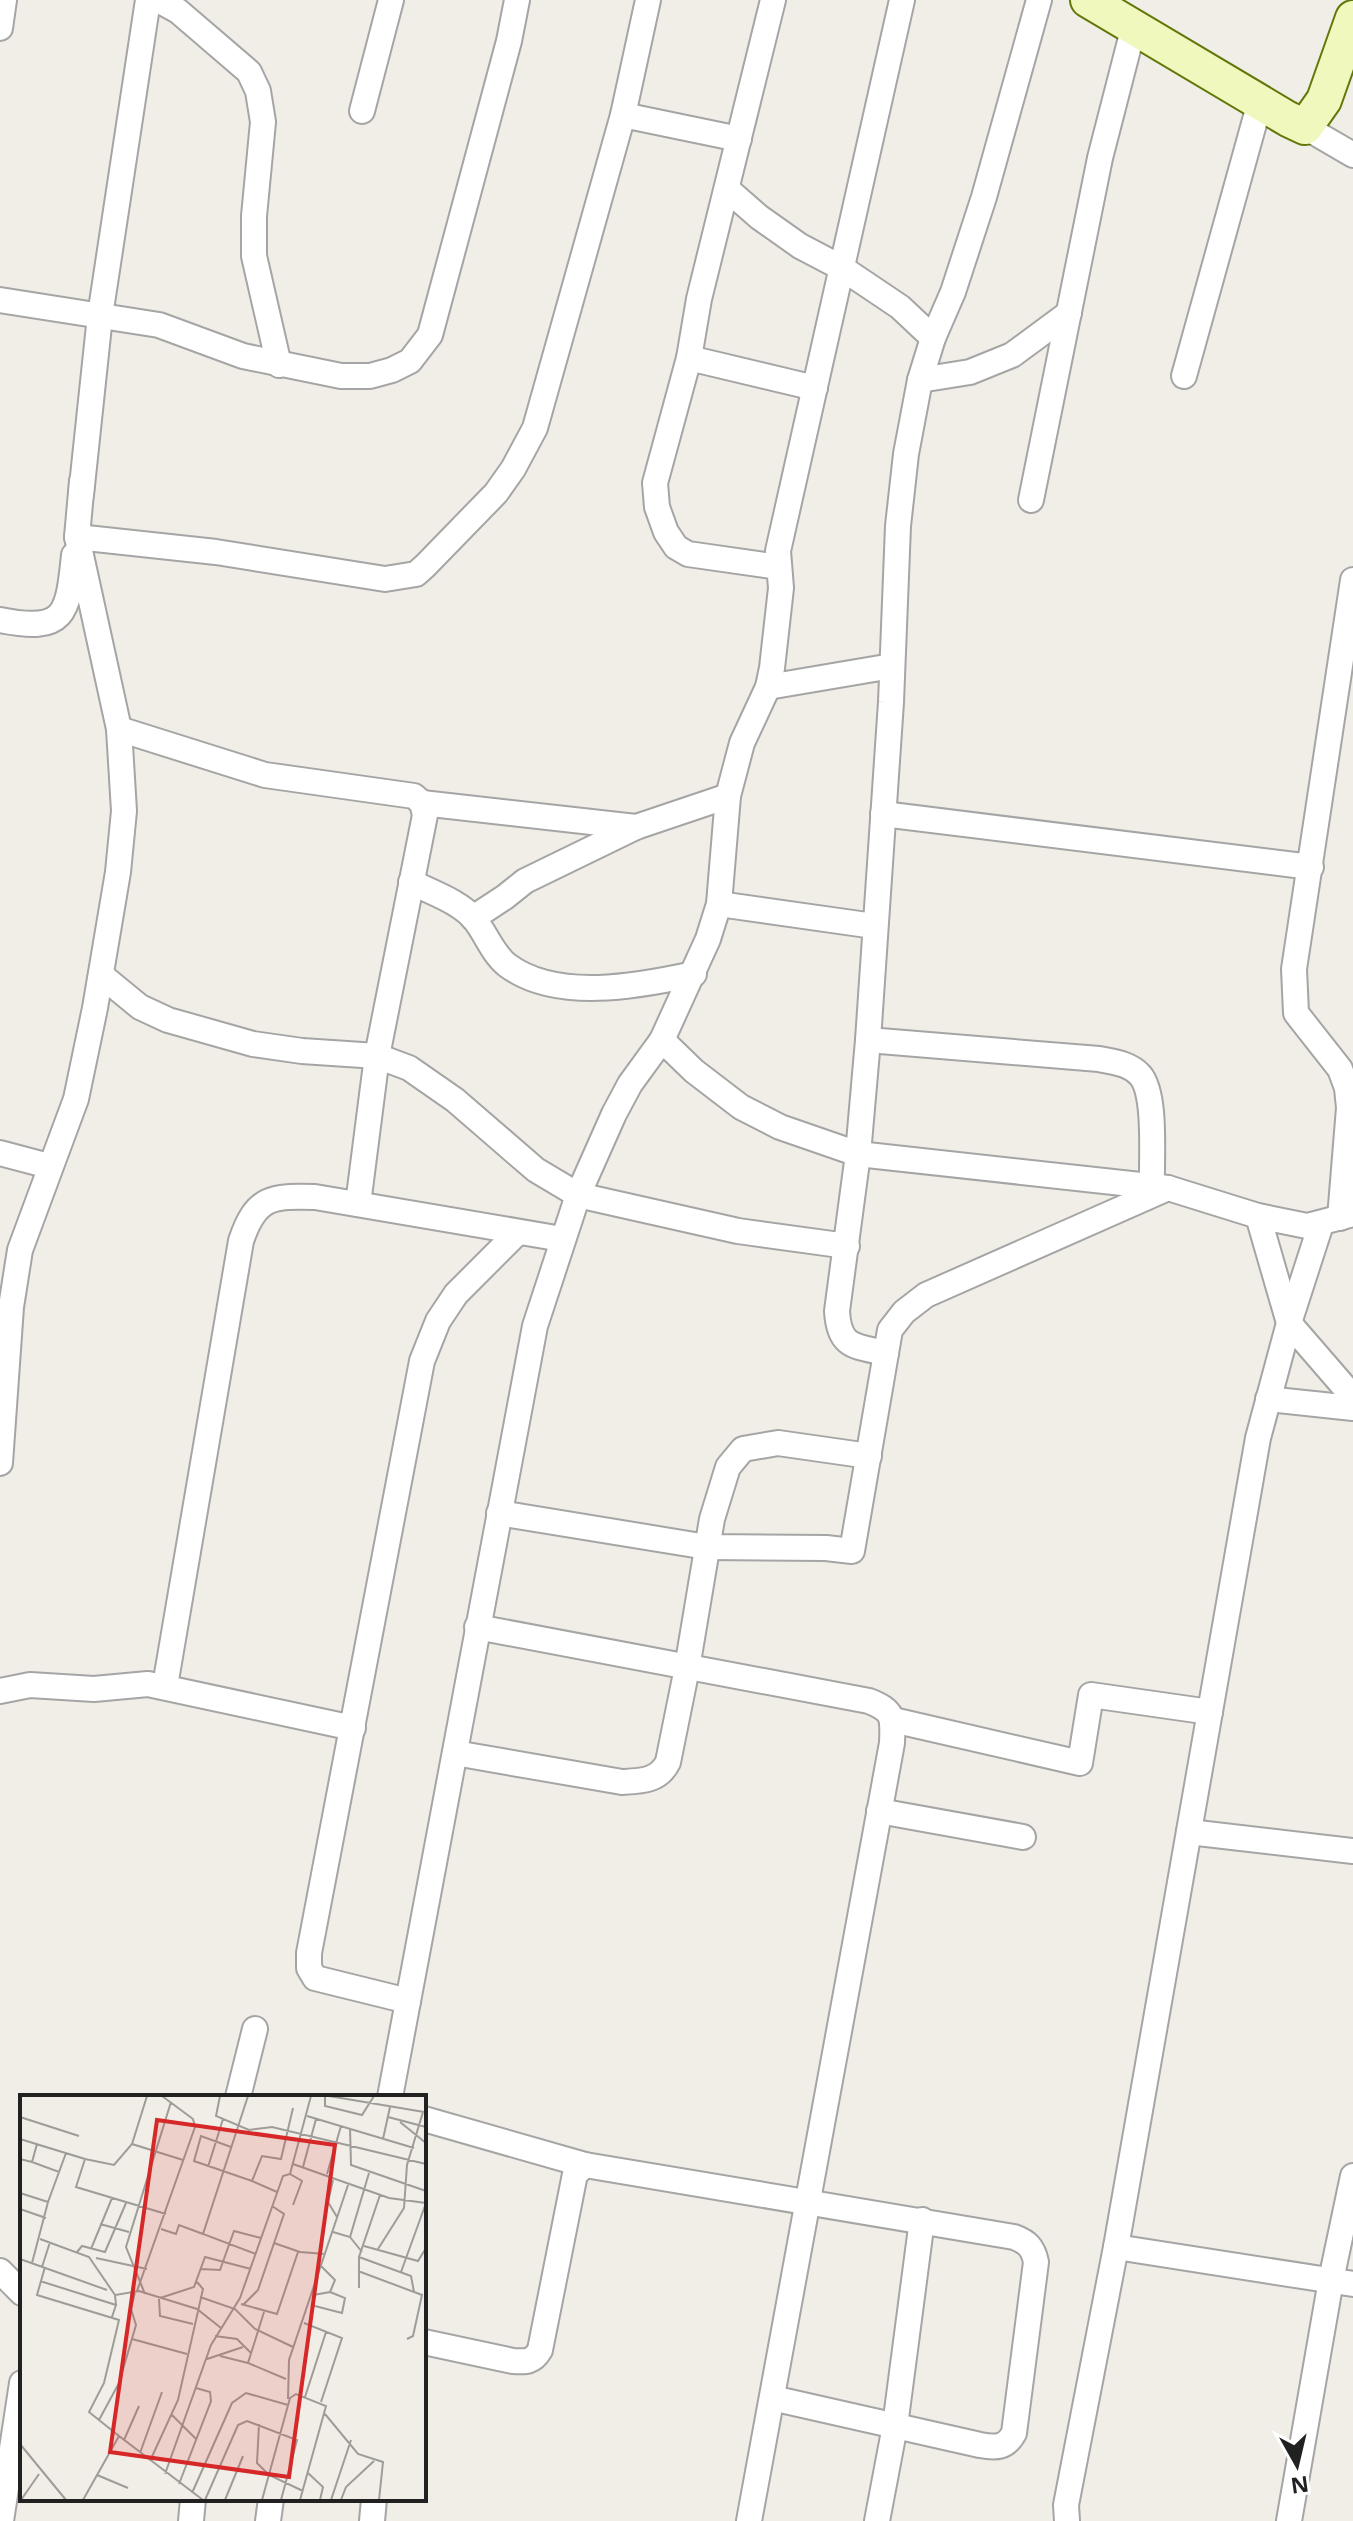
<svg xmlns="http://www.w3.org/2000/svg" width="1353" height="2521" viewBox="0 0 1353 2521" font-family="'Open Sans',sans-serif">
<style>
.lines{fill:none;stroke-linecap:round;stroke-linejoin:round}
.street-casing{stroke:#a5a5a5;stroke-width:28}
.secondary-casing{stroke:#617808;stroke-width:38}
.street{stroke:#fff;stroke-width:24}
.secondary{stroke:#f0f8be;stroke-width:34}
.inset-road{fill:none;stroke:#9e9c98;stroke-width:2}
.view{fill:#d62828;fill-opacity:0.15;stroke:#d62828;stroke-width:4}
.inset-edge{fill:none;stroke:#212121;stroke-width:4}
</style>
<rect width="100%" height="100%" fill="#f1eee7"/>
<g class="lines">
<g class="street-casing">
<g id="street">
<polyline points="158,0 178,11 249,72 258,91 263,122 254,216 254,256 279,365"/>
<polyline points="773,0 699,299 689,358 655,483 657,507 666,532 676,547 688,554 779,567"/>
<polyline points="0,28 4,0"/>
<polyline points="362,111 391,0"/>
<polyline points="623,115 739,139"/>
<polyline points="1305,127 1353,155"/>
<polyline points="727,189 759,217 800,246 842,268 900,307 933,338"/>
<polyline points="0,300 159,325 243,356 341,376 370,376 392,370 410,361 430,335 509,41 517,0"/>
<polyline points="689,358 815,388"/>
<polyline points="1184,376 1260,102"/>
<polyline points="920,380 970,372 1012,355 1069,313"/>
<polyline points="81,495 100,316 148,0"/>
<polyline points="1031,500 1100,158 1134,26"/>
<polyline points="77,537 216,552 385,579 416,574 425,566 496,493 513,469 535,428 623,115 648,0"/>
<path d="M0 620C65 633 68 615 74 555"/>
<polyline points="768,687 892,666"/>
<polyline points="119,729 265,775 414,796 422,803 425,815 377,1056 358,1204"/>
<polyline points="422,803 636,827"/>
<polyline points="883,814 1311,867"/>
<path d="M411 882C431 892 461 902 475 920 486 934 493 954 507 965 556 1002 639 986 694 974"/>
<polyline points="719,904 874,926"/>
<polyline points="473,918 505,897 525,881 636,827 728,796"/>
<polyline points="101,975 140,1007 168,1020 253,1044 302,1051 377,1056 409,1068 455,1100 536,1170 578,1195 738,1231 847,1246"/>
<polyline points="662,1040 694,1071 741,1107 780,1127 858,1154 1168,1188 1258,1216 1307,1226 1353,1214"/>
<path d="M868 1040 1099 1059C1113 1062 1129 1063 1140 1075 1157 1094 1151 1161 1152 1187"/>
<polyline points="0,1153 49,1166"/>
<polyline points="1258,1216 1289,1323 1353,1397"/>
<polyline points="1340,1218 1349,1108 1347,1088 1340,1069 1296,1013 1294,969 1353,580"/>
<path d="M886 1353C855 1346 839 1348 837 1311L858 1154 868 1040 891 702 898 526 906 454 920 380 933 338 953 292 984 197 1039 0"/>
<polyline points="1268,1399 1353,1408"/>
<polyline points="0,1463 11,1307 20,1250 76,1099 95,1008 118,872 124,811 119,729 77,537 82,481"/>
<polyline points="499,1513 707,1547 826,1548 852,1551 890,1330 904,1312 926,1295 1168,1188"/>
<path d="M477 1627 869 1701C894 1711 893 1717 892 1743L749 2521"/>
<path d="M165 1686 241 1241C256 1196 272 1196 315 1197L562 1239"/>
<polyline points="0,1691 30,1685 94,1689 148,1684 353,1728"/>
<polyline points="893,1720 1080,1763 1091,1695 1210,1712"/>
<path d="M455 1753 622 1782C641 1781 659 1781 668 1762L687 1668 712 1519 728 1467 743 1449 778 1443 869 1456"/>
<polyline points="879,1811 1023,1837"/>
<polyline points="1189,1832 1353,1851"/>
<polyline points="408,2001 315,1978 309,1968 309,1953 422,1361 438,1321 456,1294 518,1232"/>
<polyline points="238,2097 255,2029"/>
<polyline points="390,2097 535,1326 578,1195 614,1114 630,1084 662,1040 708,939 719,904 728,796 742,743 768,687 772,668 781,588 778,551 902,0"/>
<polyline points="424,2119 585,2165"/>
<polyline points="1116,2247 1353,2284"/>
<polyline points="0,2271 22,2293"/>
<path d="M424 2342 513 2361C526 2362 533 2362 540 2350L575 2174 585 2165 1014 2237C1028 2242 1033 2248 1036 2262L1014 2433C1006 2448 996 2448 980 2445L772 2398"/>
<polyline points="1,2521 22,2383"/>
<polyline points="191,2521 193,2499"/>
<polyline points="268,2521 271,2499"/>
<polyline points="372,2521 374,2499"/>
<polyline points="877,2521 895,2426 922,2220"/>
<polyline points="1067,2521 1066,2505 1116,2247 1258,1438 1289,1323 1321,1224"/>
<polyline points="1289,2521 1331,2280 1353,2176"/>
</g>
</g>
<g class="secondary-casing">
<polyline id="secondary" points="1088,0 1288,119 1305,127 1324,100 1353,18"/>
</g>
<use href="#street" class="street"/>
<use href="#secondary" class="secondary"/>
</g>
<g transform="translate(20 2095)">
<rect width="406" height="406" fill="#f1eee7"/>
<path class="inset-road" d="M200 1 196 21 229 35 252 32 406 69M228 1 183 139 236 159M305 1V11L342 20 354 1M309 1 404 17M287 21 394 53M0 22 59 41M368 22 406 32M380 27 406 48M330 33 331 70 406 96M0 44 65 64 56 92 146 119M363 44 370 12M112 49 163 65M211 52 181 41 174 66 232 86 242 61 261 64 273 13M0 64 12 67 17 49M65 64 94 70 112 49 127 1M12 67 39 77 46 58M273 69 369 103 406 108M188 72 203 24M283 72 296 24M270 79 282 86 273 110M307 79 321 31M313 85 308 107 317 122M232 86 257 97M0 98 28 107 39 77M0 114 26 123M80 129 109 137M141 134 156 139 159 130 183 139M313 137 330 142 342 157M330 142 349 78M20 144 69 162 95 200M254 148 280 157 305 159M344 151 398 166 406 153M71 154 92 103M358 154 384 113 387 70 403 17M57 157 62 151 85 157 106 108M339 162 391 181 394 197M76 163 127 174M0 164 87 195M12 168 28 107M22 172 30 147M25 172 17 200 99 225 84 288 69 317 99 341M181 174 200 175 214 136 241 143M338 176 402 200 393 241 387 244M381 177 406 108M20 186 96 210 92 222M339 193V162L360 100M117 196 175 32 173 24 142 1M125 199 106 152 151 7M293 200 310 197 315 185 301 171M180 202 215 214 235 234 273 252M140 203 174 192 185 162 231 174M139 204 140 221 173 229M221 209 257 219 278 157M96 210 95 200 119 196 177 214 201 233M223 210 238 195 264 119 252 111M291 210 322 218 325 203 310 197M244 217 228 268 266 284M284 228 322 243 301 307M195 241 217 244 231 258M112 244 167 259M200 261 228 268M187 264 223 252M285 302 306 237M268 304 269 265 328 90M305 319 338 359 363 367 359 405M152 320 176 344M79 325 99 288 116 230 111 214 115 197M239 329 237 368 249 380 283 396M104 345 119 311M0 349 46 405M120 358 142 297M130 366 158 305 183 194 177 187M288 378 303 392 300 405M145 379 191 250 220 203 263 81 270 79 291 1M77 380 108 393M159 389 191 306 190 297 176 293M172 398 212 308 226 298 268 310M1 405 19 379M63 405 99 341 183 405M185 405 218 330 227 326 277 345 261 405M205 405 223 361M242 405 270 303 276 299 306 311 280 405M311 405 331 345M321 405 326 392 354 366"/>
<path class="view" d="M137 25 315 50 269 382 90 357Z"/>
<rect width="406" height="406" class="inset-edge"/>
</g>
<g transform="translate(1297 2465) rotate(172)" stroke="#ffffff" stroke-width="6" paint-order="stroke">
<path d="M0-6L14 30L0 20L-14 30Z" fill="#212121"/>
<text y="-12" font-size="22" font-weight="bold" text-anchor="middle" fill="#212121">N</text>
</g>
</svg>
